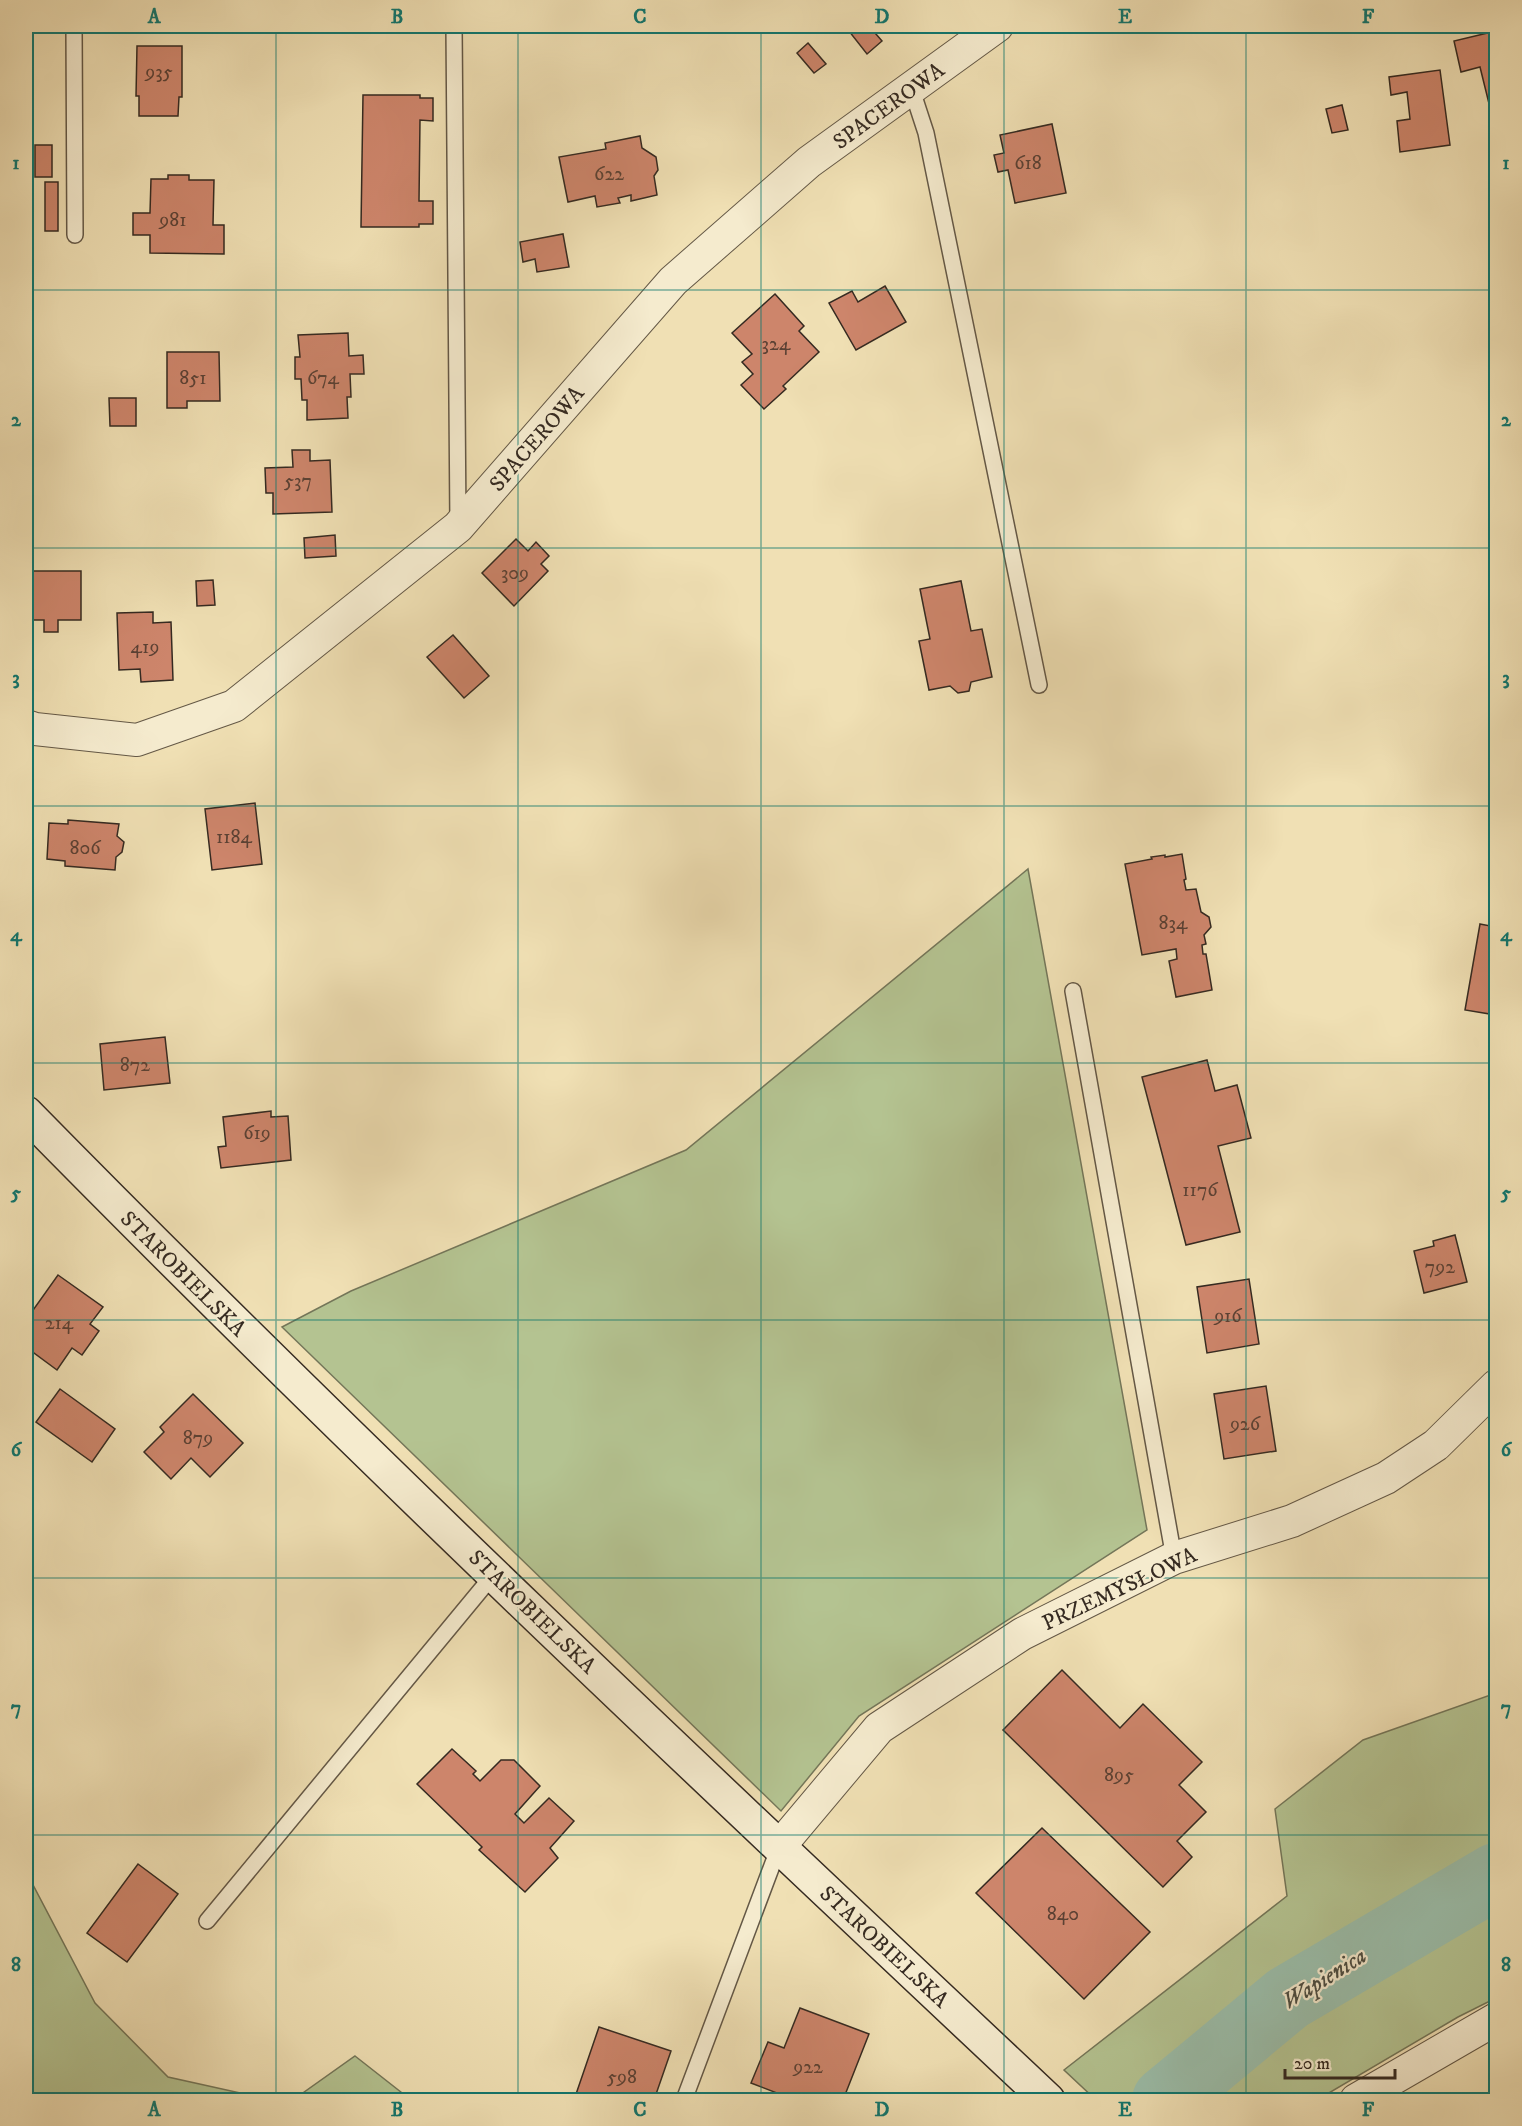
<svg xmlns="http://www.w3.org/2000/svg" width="1522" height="2126" viewBox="0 0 1522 2126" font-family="'IM FELL DW Pica',serif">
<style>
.green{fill:#b4c391;stroke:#747659;stroke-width:1.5}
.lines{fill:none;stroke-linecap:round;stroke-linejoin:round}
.river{stroke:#9bbda9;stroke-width:66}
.building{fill:#cd856b;stroke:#352a21;stroke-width:1.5}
.lane-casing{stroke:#645846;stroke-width:18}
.street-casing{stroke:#645846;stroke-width:34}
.secondary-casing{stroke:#352a21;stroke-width:36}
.lane{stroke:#f5ebce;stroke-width:15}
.street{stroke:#f5ebce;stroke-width:32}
.secondary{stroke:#f5ebce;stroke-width:33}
.grid{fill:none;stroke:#0f766e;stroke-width:1.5;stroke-opacity:0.55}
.labels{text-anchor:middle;stroke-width:4.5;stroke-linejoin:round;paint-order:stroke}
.number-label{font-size:20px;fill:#5b4134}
.street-label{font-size:22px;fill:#352a21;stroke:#f5ebce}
.water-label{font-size:24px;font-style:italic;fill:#4e4f43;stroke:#f5ebce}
.neatline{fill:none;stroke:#0f766e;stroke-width:2}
.grid-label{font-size:20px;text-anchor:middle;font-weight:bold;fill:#0f766e}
</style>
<rect width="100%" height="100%" fill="#f0e0b4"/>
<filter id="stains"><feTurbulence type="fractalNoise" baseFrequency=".00333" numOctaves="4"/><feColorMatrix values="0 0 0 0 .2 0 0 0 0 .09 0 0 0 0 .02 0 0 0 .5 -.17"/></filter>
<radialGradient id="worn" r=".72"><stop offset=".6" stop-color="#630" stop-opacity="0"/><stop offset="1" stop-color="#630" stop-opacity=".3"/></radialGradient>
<g class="green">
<polygon points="1028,869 1147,1530 859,1716 781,1811 282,1327 351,1291 686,1150"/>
<polygon points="1496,1693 1496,1998 1458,2017 1317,2100 1096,2100 1064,2070 1287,1896 1275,1809 1363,1740"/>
<polygon points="26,1875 33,1885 95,2003 168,2077 272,2100 26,2100"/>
<polygon points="355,2056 411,2100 293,2100"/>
</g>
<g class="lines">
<polyline class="river" points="1165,2100 1288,1998 1496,1876"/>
</g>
<g class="building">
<polygon points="845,26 869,26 882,41 867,54"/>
<polygon points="928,26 942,26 934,32"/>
<polygon points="1496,31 1496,132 1480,67 1461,72 1454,41"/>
<polygon points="808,43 826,64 814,73 797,53"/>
<polygon points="137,46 182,46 182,97 179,97 178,116 139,116 139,96 136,96"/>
<polygon points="1440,70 1450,145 1400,152 1397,121 1410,119 1407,92 1391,95 1389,77"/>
<polygon points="363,95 420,95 420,98 433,98 433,121 420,120 419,201 433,201 433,224 419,224 419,227 361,227"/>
<polygon points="1342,105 1348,130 1332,133 1326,109"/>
<polygon points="1052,124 1066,193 1015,203 1008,170 998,172 994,155 1004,153 1000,135"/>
<polygon points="640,136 642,148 656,157 658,170 654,176 657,195 631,201 631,195 618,198 620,203 597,207 595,196 568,202 559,157 606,149 605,143"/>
<rect x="35" y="145" width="17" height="32"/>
<polygon points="168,175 189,175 189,180 214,180 213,225 224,225 224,254 150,253 150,235 133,235 133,213 150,213 151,179 168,179"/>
<rect x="45" y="182" width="13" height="49"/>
<polygon points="26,184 27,184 29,244 26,244"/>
<polygon points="1493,213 1496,213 1496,265 1495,265"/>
<polygon points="563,234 569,267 537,272 535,259 523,262 520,242"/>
<rect x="26" y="244" width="3" height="28"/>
<polygon points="885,286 906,322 856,350 829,303 852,291 858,302"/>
<polygon points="775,294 804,326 799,331 819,352 783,386 786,389 764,409 741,385 753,374 742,362 752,354 732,333"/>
<polygon points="348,333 349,356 363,355 364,374 350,374 351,397 347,397 348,418 307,420 307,400 302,400 301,379 295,379 295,357 300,357 298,335"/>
<polygon points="167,352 219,352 220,401 187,401 187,408 167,408"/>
<polygon points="109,398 136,398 136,426 110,426"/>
<polygon points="292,450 310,450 310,461 330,460 332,512 273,514 273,493 266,493 265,468 293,467"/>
<polygon points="335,535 336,556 305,558 304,538"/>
<polygon points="516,539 528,551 536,542 549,556 541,564 548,571 514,606 482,573"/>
<polygon points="26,571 81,571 81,620 58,620 58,632 44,632 44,620 26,620"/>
<polygon points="213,580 215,605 197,606 196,581"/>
<polygon points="961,581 971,631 982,629 992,677 971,682 969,691 958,693 950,686 929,690 919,641 930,639 920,589"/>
<polygon points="153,612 153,623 171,622 173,680 141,682 140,669 119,670 117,613"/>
<polygon points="453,635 489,676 464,698 427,657"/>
<polygon points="255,803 262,864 212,870 205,809"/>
<polygon points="68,820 119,824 117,836 124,842 122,852 116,857 115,870 65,866 65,861 47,859 49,823 68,824"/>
<polygon points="1182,854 1186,879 1184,880 1186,890 1196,889 1201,912 1209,917 1211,927 1204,935 1206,944 1202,945 1203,954 1206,954 1212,990 1176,997 1169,961 1177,959 1176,949 1142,955 1125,864 1152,859 1151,857 1165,855 1165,857"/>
<polygon points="1480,924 1496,927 1496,1015 1465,1010"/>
<polygon points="165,1037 170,1083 104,1090 100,1044"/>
<polygon points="1207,1060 1215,1091 1237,1085 1251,1138 1218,1146 1240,1232 1186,1245 1142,1077"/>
<polygon points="271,1111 271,1117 288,1116 291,1160 221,1168 218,1147 226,1146 223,1117"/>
<polygon points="1455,1235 1467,1282 1424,1293 1414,1251 1434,1246 1433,1241"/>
<polygon points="58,1275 103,1307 90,1324 99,1331 82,1355 72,1348 57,1370 26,1347 26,1320"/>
<polygon points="1249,1279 1259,1344 1207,1353 1197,1287"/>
<polygon points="1266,1386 1276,1451 1224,1459 1214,1394"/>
<polygon points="60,1389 115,1429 92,1462 36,1422"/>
<polygon points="193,1394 243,1443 210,1477 191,1458 171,1479 144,1452 164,1432 160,1427"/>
<polygon points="1062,1670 1120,1728 1143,1704 1202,1762 1179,1785 1206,1812 1177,1841 1192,1857 1163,1887 1003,1730"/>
<polygon points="452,1749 476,1771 473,1774 480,1781 501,1760 514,1760 540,1786 515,1814 524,1823 549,1798 574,1821 550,1848 558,1858 525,1892 479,1850 482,1847 417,1784"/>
<polygon points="1042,1828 1150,1932 1084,1999 976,1893"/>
<polygon points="138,1864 178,1894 127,1962 87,1933"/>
<polygon points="800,2008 869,2034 843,2100 795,2100 751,2083 768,2042 784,2048"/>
<polygon points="599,2027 671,2051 654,2100 574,2100"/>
</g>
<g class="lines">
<g class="lane-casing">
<g id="lane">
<polyline points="74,26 75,235"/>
<polyline points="454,26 458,524"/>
<polyline points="911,87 926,133 1039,685"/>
<polyline points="1073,991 1174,1558"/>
<polyline points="207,1921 494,1574"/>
<polyline points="684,2100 779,1847"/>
</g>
</g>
<g class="street-casing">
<g id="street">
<polyline points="26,726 35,729 137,740 234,706 458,527 673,281 809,162 997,26"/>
<polyline points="779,1847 879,1728 1022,1634 1174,1558 1292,1521 1386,1478 1436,1445 1496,1386"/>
<polyline points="1356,2100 1496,2019"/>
</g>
</g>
<g class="secondary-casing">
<path id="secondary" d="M26 1113C358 1451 703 1776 1048 2100"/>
</g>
<use href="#lane" class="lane"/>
<use href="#street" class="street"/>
<use href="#secondary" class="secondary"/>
</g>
<path class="grid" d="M276 26V2100M518 26V2100M761 26V2100M1004 26V2100M1246 26V2100M26 290H1496M26 548H1496M26 806H1496M26 1063H1496M26 1320H1496M26 1578H1496M26 1835H1496"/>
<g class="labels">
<g class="number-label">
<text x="159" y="78">935</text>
<text x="1028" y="169">618</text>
<text x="609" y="180">622</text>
<text x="173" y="226">981</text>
<text x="776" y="350">324</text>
<text x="193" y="384">851</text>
<text x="323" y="384">674</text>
<text x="298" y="487">537</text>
<text x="515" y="579">309</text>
<text x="145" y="653">419</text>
<text x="234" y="843">1184</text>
<text x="85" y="854">806</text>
<text x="1173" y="929">834</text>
<text x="135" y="1071">872</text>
<text x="257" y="1139">619</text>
<text x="1200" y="1196">1176</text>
<text x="1440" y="1273">792</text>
<text x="1228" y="1322">916</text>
<text x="59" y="1329">214</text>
<text x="1245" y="1430">926</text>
<text x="198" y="1444">879</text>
<text x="1119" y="1781">895</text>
<text x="1063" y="1920">840</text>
<text x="808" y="2073">922</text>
<text x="622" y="2083">598</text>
</g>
<g class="street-label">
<text transform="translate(888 105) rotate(-36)" y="8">SPACEROWA</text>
<text transform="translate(536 438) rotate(-49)" y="8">SPACEROWA</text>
<text transform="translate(184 1273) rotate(45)" y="8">STAROBIELSKA</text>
<text transform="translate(1119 1588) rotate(-25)" y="8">PRZEMYSŁOWA</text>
<text transform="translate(533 1611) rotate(44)" y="8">STAROBIELSKA</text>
<text transform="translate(885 1946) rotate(43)" y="8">STAROBIELSKA</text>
</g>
<g class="water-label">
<text transform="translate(1324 1978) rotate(-32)" y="8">Wapienica</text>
</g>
</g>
<rect width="1522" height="2126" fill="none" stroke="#f0e0b4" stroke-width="66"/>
<path d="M1285 2069v9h110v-9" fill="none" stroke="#352a21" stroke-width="3"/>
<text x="1294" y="2069" font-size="18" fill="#352a21" stroke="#f5ebce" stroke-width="4.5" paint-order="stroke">20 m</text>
<rect x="33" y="33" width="1456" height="2060" class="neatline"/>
<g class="grid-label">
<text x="154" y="23">A</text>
<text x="397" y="23">B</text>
<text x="640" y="23">C</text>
<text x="882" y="23">D</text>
<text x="1125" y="23">E</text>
<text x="1368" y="23">F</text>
<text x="16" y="169">1</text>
<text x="1506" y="169">1</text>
<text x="16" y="426">2</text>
<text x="1506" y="426">2</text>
<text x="16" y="684">3</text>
<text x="1506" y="684">3</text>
<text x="16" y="941">4</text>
<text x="1506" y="941">4</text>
<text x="16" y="1199">5</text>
<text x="1506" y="1199">5</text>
<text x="16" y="1456">6</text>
<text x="1506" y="1456">6</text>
<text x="16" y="1714">7</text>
<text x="1506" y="1714">7</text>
<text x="16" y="1971">8</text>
<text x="1506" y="1971">8</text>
<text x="154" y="2116">A</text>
<text x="397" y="2116">B</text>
<text x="640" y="2116">C</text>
<text x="882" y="2116">D</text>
<text x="1125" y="2116">E</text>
<text x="1368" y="2116">F</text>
</g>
<rect width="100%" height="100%" filter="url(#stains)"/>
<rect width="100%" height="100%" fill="url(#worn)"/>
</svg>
